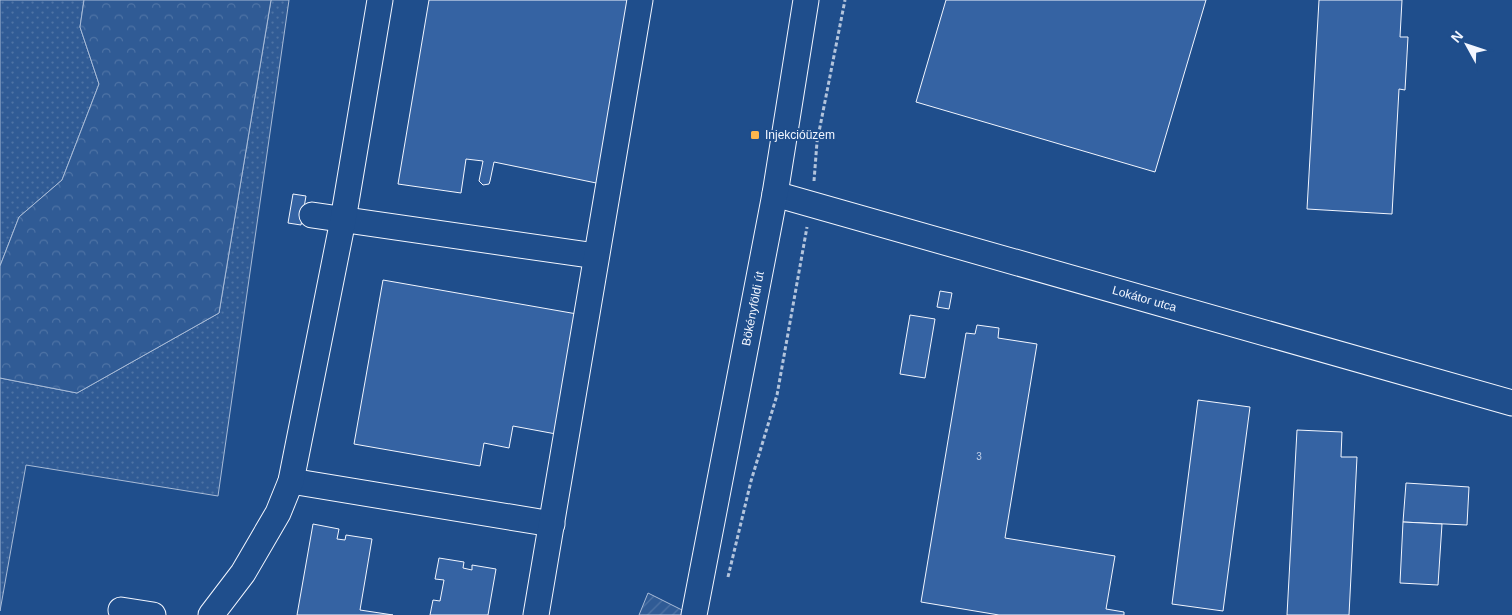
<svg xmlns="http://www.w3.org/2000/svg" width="1512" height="615" viewBox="0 0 1512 615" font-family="Helvetica,sans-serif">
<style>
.grass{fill:url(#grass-dots);stroke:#a8bbd7}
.forest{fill:url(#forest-crowns);stroke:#a8bbd7}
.garden{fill:url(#garden-furrows);stroke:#a8bbd7}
.building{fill:#3563a3;stroke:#f2f6ff}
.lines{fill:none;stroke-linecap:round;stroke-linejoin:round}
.minor-casing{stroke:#f2f6ff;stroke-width:27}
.path{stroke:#b3c4dc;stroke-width:3;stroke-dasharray:4 2.5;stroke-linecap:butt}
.minor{stroke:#1f4e8c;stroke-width:25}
.poi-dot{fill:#ffb74d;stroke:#1f4e8c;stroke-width:2}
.labels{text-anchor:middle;stroke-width:4;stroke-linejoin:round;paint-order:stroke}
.number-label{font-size:10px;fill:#c3d1e8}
.poi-label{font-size:12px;fill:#f2f6ff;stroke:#1f4e8c;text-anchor:start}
.street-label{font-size:12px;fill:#f2f6ff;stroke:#1f4e8c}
</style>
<defs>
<pattern id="grass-dots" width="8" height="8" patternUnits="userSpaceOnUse" patternTransform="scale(1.25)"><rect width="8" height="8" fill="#305b95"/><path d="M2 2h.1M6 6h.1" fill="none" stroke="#4e73a5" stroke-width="1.8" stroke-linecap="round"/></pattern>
<pattern id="forest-crowns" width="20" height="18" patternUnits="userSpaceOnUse" patternTransform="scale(1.25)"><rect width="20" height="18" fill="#305b95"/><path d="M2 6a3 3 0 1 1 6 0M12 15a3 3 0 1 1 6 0" fill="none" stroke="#4e73a5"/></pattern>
<pattern id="garden-furrows" width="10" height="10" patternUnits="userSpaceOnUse" patternTransform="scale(1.25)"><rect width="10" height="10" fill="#305b95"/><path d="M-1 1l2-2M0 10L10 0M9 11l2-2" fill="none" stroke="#4e73a5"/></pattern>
</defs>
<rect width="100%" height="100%" fill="#1f4e8c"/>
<g class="grass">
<polygon points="0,0 84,0 80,27 99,84 62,180 19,217 0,266"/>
<polygon points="271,0 289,0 218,496 26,465 0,611 0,378 77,393 219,313"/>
</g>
<polygon class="forest" points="84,0 271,0 219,313 77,393 0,378 0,266 19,217 62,180 99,84 80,27"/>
<polygon class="garden" points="648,593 692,615 639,615"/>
<g class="building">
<polygon points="429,0 635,0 606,185 494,162 490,181 489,184 483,185 479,181 483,161 466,159 461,193 398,184"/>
<polygon points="946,0 1206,0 1155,172 916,102"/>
<polygon points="1319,0 1402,0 1400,37 1408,37 1405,90 1399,89 1392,214 1307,209"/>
<polygon points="293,194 306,196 301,225 288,223"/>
<polygon points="383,280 577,314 556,434 513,426 509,448 484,443 480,466 354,444"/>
<polygon points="940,291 952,293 949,309 937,307"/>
<polygon points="910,315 935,319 925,378 900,374"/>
<polygon points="977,325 999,328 998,338 1037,344 1005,538 1115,556 1106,609 1124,612 1124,615 999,615 921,602 966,333 975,334"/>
<polygon points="1198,400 1250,407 1223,611 1172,604"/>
<polygon points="1297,430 1342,432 1341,457 1357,457 1349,615 1287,615"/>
<polygon points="1406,483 1469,487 1467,525 1403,522"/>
<polygon points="1403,522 1442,524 1438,585 1400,583"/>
<polygon points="313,524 339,529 337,539 345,540 346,535 372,539 360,610 393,615 297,615"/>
<polygon points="439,558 464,562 463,568 472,570 472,565 496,569 488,615 430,615 433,600 440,601 444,580 435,579"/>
</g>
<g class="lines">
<g class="minor-casing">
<g id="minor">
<path id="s1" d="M775 194 1512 403"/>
<polyline points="312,215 596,256"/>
<polyline points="291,481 552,524"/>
<polyline points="121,610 153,615"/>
<polyline points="211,615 243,573 278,513 291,481 343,220 380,0"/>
<polyline points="536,615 640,0"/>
<path id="s2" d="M694 615 775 194 806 0"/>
</g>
</g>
<g class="path">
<polyline points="814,181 817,142 845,0"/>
<polyline points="728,577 751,481 777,395 807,227"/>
</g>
<use href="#minor" class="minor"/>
</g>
<rect class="poi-dot" x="750" y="130" width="10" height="10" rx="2.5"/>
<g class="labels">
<g class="number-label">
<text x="979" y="460">3</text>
</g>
<g class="poi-label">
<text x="765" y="139">Injekcióüzem</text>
</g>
<g class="street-label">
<text dy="4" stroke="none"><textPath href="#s1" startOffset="384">Lokátor utca</textPath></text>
<text dy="4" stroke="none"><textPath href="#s2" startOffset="312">Bökényföldi út</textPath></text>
</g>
</g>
<g transform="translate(1467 45) rotate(310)" stroke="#1f4e8c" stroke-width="4" paint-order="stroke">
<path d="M0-4L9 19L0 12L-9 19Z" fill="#f2f6ff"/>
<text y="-8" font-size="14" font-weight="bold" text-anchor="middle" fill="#f2f6ff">N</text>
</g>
</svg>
